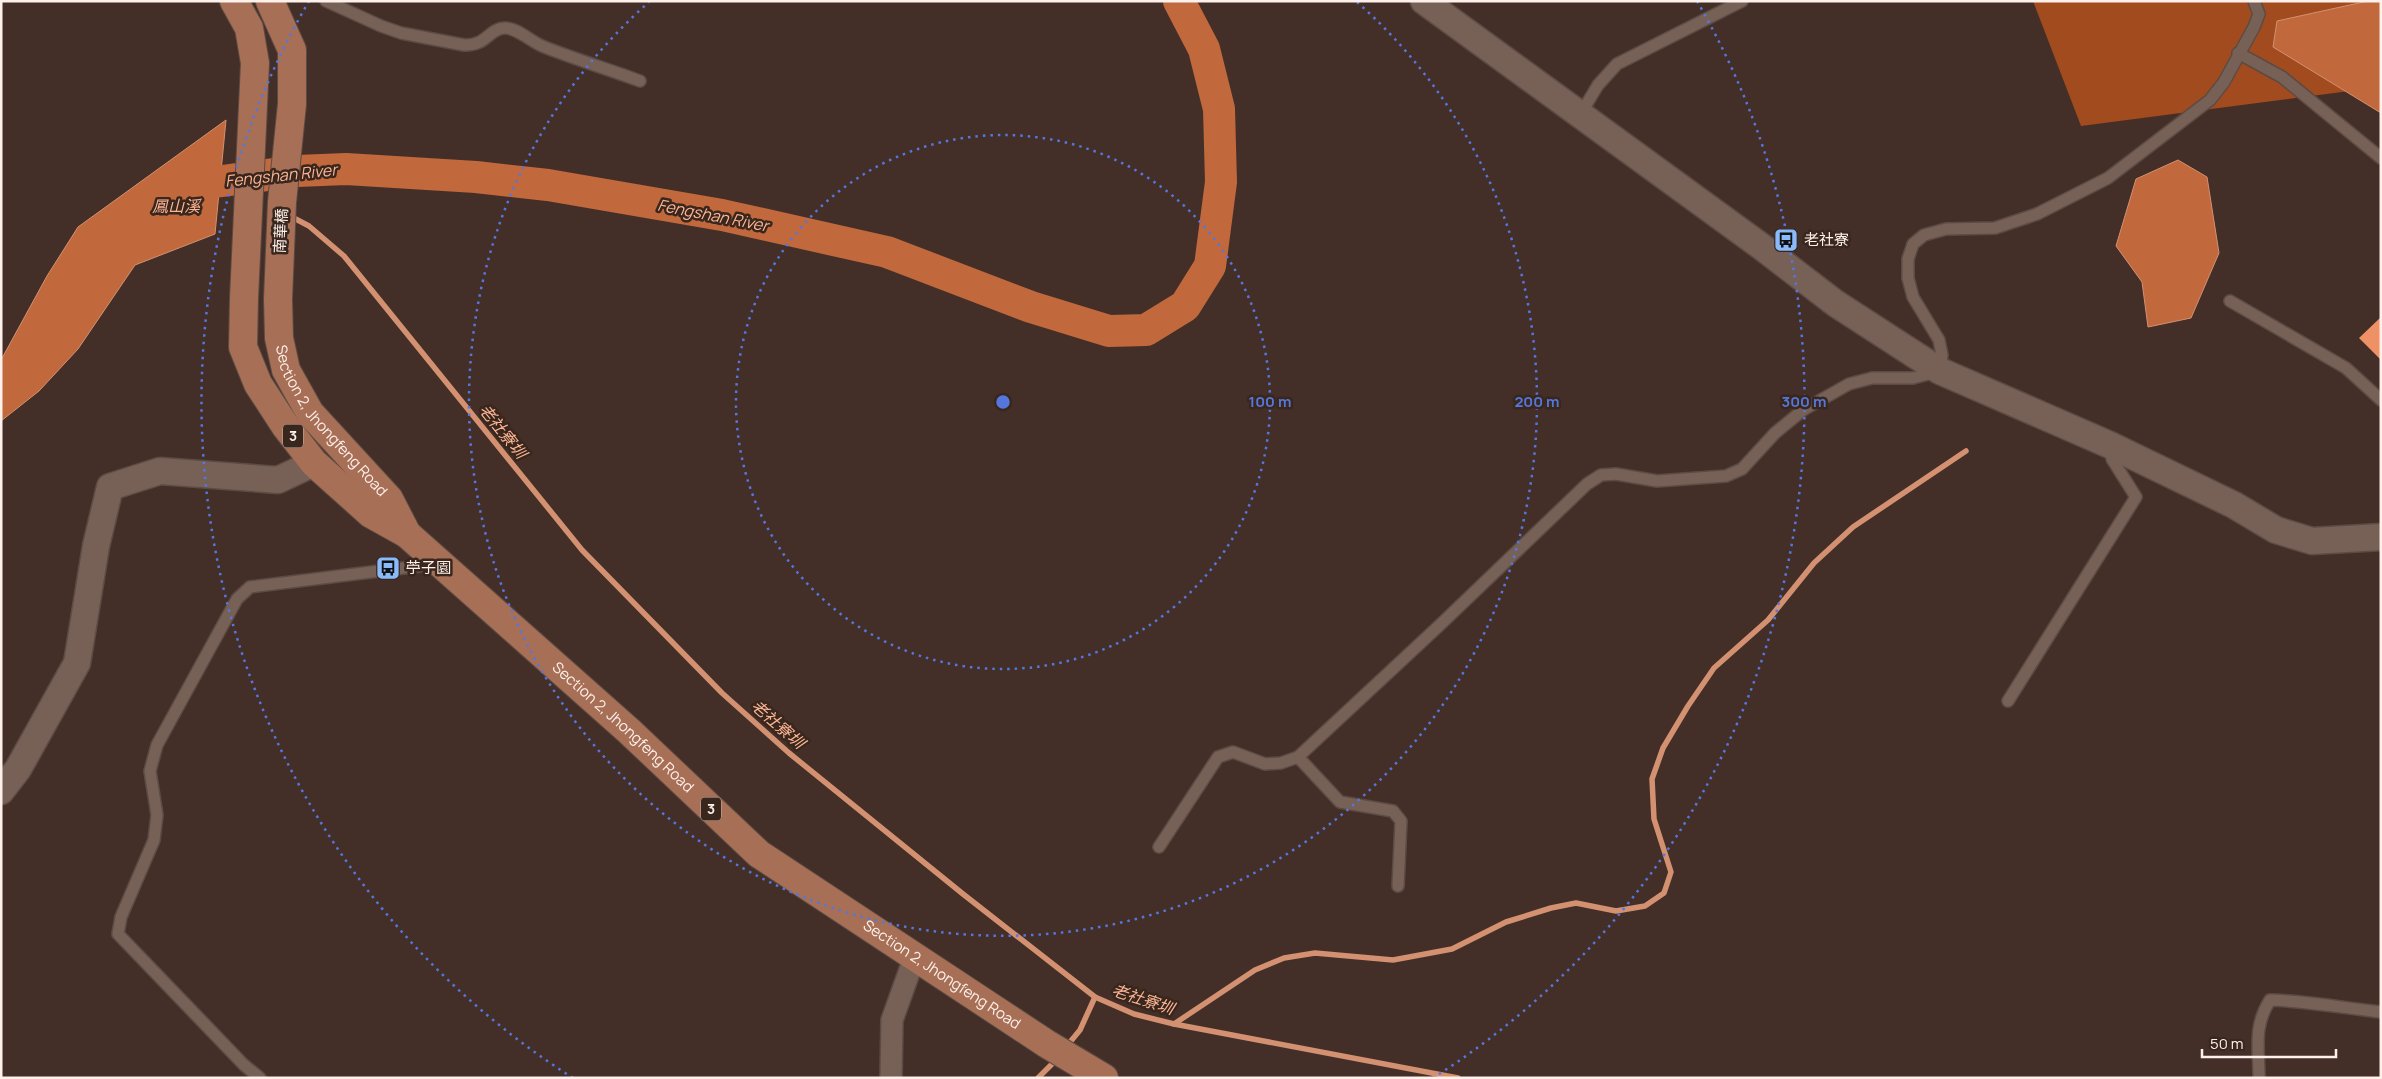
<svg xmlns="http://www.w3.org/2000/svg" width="2382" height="1079" viewBox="0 0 2382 1079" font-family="Manrope,'Noto Sans TC',sans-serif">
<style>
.forest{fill:#a14b1f}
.water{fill:#c1683d;stroke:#d39171}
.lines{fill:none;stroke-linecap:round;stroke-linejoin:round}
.stream{stroke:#d39171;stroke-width:5.5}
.river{stroke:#c1683d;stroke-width:32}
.building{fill:#ee9266}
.service-casing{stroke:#5c4b44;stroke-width:14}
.minor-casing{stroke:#5c4b44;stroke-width:24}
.tertiary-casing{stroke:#5c4b44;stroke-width:29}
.primary-casing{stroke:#5c4b44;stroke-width:30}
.service{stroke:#776157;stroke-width:11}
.minor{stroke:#776157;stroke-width:21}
.tertiary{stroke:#776157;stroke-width:26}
.primary{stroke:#a76f56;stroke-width:28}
.ring{fill:none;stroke:#57d;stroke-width:2.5;stroke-dasharray:2.5 5}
.labels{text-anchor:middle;stroke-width:5;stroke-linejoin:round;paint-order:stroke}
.shield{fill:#39261d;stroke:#c3b4ad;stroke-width:1}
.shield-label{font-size:14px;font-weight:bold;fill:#fef1eb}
.street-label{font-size:15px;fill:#fef1eb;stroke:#39261d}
.poi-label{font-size:15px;fill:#fef1eb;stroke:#39261d;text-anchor:start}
.water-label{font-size:16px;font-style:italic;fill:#fcb595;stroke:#39261d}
.centre{fill:#57d;stroke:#39261d;stroke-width:2.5}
.ring-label{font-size:15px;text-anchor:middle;font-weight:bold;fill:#57d;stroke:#39261d;stroke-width:5;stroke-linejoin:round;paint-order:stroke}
</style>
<rect width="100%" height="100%" fill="#432f27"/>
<polygon class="forest" points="2033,1 2381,1 2381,87 2081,126"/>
<g class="water">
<polygon points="2368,1 2381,1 2381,113 2273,47 2277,21"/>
<polygon points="226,120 215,234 135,265 78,349 39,391 1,421 1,360 47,276 78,227"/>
<polygon points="2178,160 2207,177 2219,253 2191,318 2148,327 2142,282 2116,246 2136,179"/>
</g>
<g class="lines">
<g class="stream">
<polyline points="215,182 241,192"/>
<polyline points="290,216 309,226 344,256 582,550 722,693 789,753 963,894 1095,997 1134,1014 1174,1024 1458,1078"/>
<polyline points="1174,1024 1255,970 1284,958 1315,953 1393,960 1452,949 1506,922 1551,908 1576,903 1616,911 1645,906 1664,893 1671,872 1654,819 1652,779 1663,748 1688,706 1714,668 1768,620 1814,563 1853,527 1966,451"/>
<polyline points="1066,1047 1080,1030 1095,997"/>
<polyline points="1038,1078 1058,1058"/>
</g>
<polyline class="river" points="177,192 215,182 297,171 346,169 476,177 548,185 722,215 887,252 1031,307 1109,331 1146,330 1185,306 1210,266 1221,182 1219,109 1204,49 1179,1"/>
</g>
<polygon class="building" points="2381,317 2381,360 2359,338"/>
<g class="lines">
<g class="service-casing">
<g id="service">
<path d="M326 1 381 26 401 33 464 45C487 46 489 28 505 28 518 28 530 41 542 46 574 59 608 69 640 81"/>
<polyline points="2238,53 2282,77 2381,158"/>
<polyline points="1580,115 1598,85 1617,64 1742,1"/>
<polyline points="2230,301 2346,368 2381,400"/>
<polyline points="2008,701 2136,497 2112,459 2111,447"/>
<polyline points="1298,757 1340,802 1393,811 1401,821 1398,886"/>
<polyline points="1159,847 1218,757 1233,752 1265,764 1281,763 1298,757 1442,623 1587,484 1601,475 1616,474 1657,481 1726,476 1742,469 1775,433 1803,410 1849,384 1872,378 1913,378 1940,371 1942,355 1939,340 1913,297 1908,278 1908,259 1913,244 1924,235 1946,229 1995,228 2037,214 2108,178 2210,100 2224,82 2254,27 2259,14 2254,1"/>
<polyline points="260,1078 244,1065 118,934 121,917 154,840 157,815 150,771 157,745 237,599 250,587 436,564"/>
<path d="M2259 1078C2259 1048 2253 1027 2270 1000 2307 1001 2344 1008 2381 1012"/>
</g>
</g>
<g class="minor-casing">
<polyline id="minor" points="891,1078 892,1020 915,956"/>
</g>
<g class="tertiary-casing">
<g id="tertiary">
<polyline points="1424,1 1762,247 1835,303 1940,371 2110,445 2234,505 2276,530 2312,541 2381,537"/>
<polyline points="1,791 18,769 77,663 96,546 110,487 160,471 278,480 314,463"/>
</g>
</g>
<g class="primary-casing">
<g id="primary">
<path id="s1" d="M234 1 249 28 255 63 244 298 243 347 258 384 286 427 314 463 371 514 407 534 629 731 759 854 1047 1044 1104 1078"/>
<path id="s2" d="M270 1 292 50V104L282 202 278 299 279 338 286 370 310 413 389 499 407 534"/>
</g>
</g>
<use href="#service" class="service"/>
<use href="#minor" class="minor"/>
<use href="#tertiary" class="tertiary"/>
<use href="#primary" class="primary"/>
</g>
<g class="ring">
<circle cx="1003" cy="402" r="267"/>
<path d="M1357 2A534 534 0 1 1 649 2"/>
<path d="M573 1078A801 801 0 0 1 309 1M1697 1A801 801 0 0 1 1433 1078"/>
</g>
<defs>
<g id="bus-square" transform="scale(1.25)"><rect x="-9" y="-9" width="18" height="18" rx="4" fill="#88bafc" stroke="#39261d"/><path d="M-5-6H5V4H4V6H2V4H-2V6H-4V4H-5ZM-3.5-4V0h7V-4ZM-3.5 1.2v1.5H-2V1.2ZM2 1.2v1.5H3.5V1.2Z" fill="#111"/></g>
</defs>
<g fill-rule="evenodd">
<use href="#bus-square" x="1786" y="240"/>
<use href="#bus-square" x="388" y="568"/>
</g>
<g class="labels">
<g class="shield">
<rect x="283" y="424.5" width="20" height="23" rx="4"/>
<rect x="701" y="797.5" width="20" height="23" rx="4"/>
</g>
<g class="shield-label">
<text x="293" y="441">3</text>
<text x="711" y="814">3</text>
</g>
<g class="street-label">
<text transform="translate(281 231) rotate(-87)" y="5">南華橋</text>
<text dy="5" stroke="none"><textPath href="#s2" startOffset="442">Section 2, Jhongfeng Road</textPath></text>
<text dy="5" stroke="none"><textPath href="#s1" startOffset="895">Section 2, Jhongfeng Road</textPath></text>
<text dy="5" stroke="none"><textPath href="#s1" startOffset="1300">Section 2, Jhongfeng Road</textPath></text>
</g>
<g class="poi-label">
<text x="1804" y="245">老社寮</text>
<text x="406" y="573">苧子園</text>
</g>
<g class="water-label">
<text transform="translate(281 175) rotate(-6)" y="6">Fengshan River</text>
<text x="176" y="212">鳳山溪</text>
<text transform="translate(713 215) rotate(11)" y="6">Fengshan River</text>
<text transform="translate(503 431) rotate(51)" y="6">老社寮圳</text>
<text transform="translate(778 724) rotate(41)" y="6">老社寮圳</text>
<text transform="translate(1143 999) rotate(18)" y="6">老社寮圳</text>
</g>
</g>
<circle cx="1003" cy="402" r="8" class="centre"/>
<g class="ring-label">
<text x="1270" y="407">100 m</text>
<text x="1537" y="407">200 m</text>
<text x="1804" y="407">300 m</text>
</g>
<rect width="2382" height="1079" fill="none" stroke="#fef1eb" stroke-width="5"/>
<path d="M2202 1049v8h134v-8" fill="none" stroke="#fef1eb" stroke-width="2.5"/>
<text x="2210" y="1049" font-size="15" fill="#fef1eb" stroke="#39261d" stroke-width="4" paint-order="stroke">50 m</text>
</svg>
